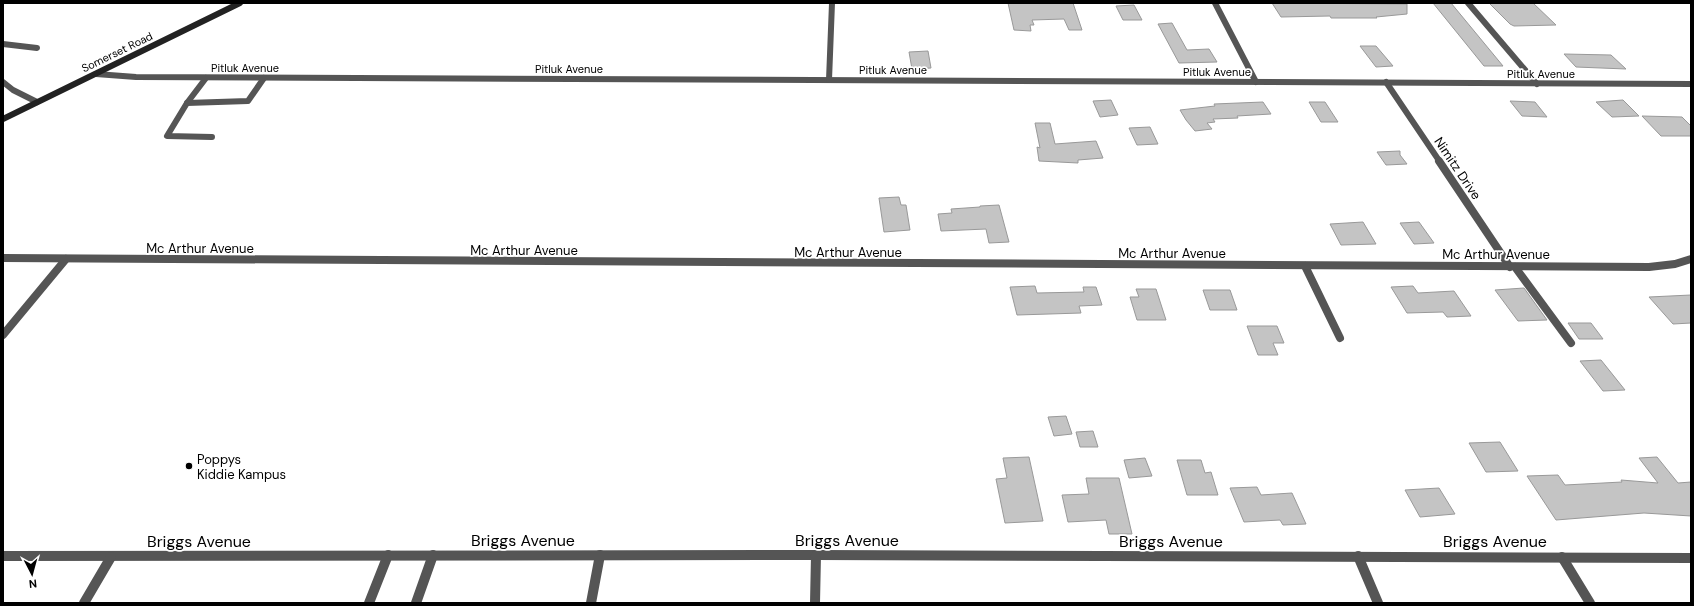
<svg xmlns="http://www.w3.org/2000/svg" width="1694" height="606" viewBox="0 0 1694 606" font-family="'DM Sans',sans-serif">
<style>
.building{fill:#c4c4c4;stroke:#999}
.lines{fill:none;stroke-linecap:round;stroke-linejoin:round}
.service-far2{stroke:#555;stroke-width:6}
.service-far1{stroke:#555;stroke-width:8}
.service{stroke:#555;stroke-width:10}
.minor-far2{stroke:#555;stroke-width:6}
.minor-far1{stroke:#555;stroke-width:8}
.minor{stroke:#555;stroke-width:10}
.secondary{stroke:#222;stroke-width:6}
.poi-dot{fill:#000;stroke:#fff;stroke-width:1.5}
.labels{text-anchor:middle;stroke-width:3.5;stroke-linejoin:round;paint-order:stroke}
.far-street-label{font-size:11px;fill:#000;stroke:#fff}
.street-label{font-size:13px;fill:#000;stroke:#fff}
.poi-label{font-size:13px;fill:#000;stroke:#fff;text-anchor:start}
.near-street-label{font-size:16px;fill:#000;stroke:#fff}
</style>
<rect width="100%" height="100%" fill="#fff"/>
<g class="building">
<polygon points="1008,3 1073,3 1082,30 1069,30 1064,19 1032,20 1034,25 1030,25 1031,31 1014,30"/>
<polygon points="1272,3 1407,4 1407,14 1376,17 1377,18 1331,18 1330,16 1281,17"/>
<polygon points="1433,3 1451,3 1503,66 1484,66"/>
<polygon points="1489,3 1533,3 1556,25 1514,26 1510,24"/>
<polygon points="1134,5 1142,20 1123,20 1116,6"/>
<polygon points="1172,23 1187,50 1209,49 1217,62 1179,63 1158,24"/>
<polygon points="1360,46 1376,46 1393,66 1376,67"/>
<polygon points="928,51 931,68 912,69 909,52"/>
<polygon points="1564,54 1611,55 1626,69 1576,67"/>
<polygon points="1111,100 1118,115 1100,117 1093,101"/>
<polygon points="1623,100 1639,116 1612,117 1596,102"/>
<polygon points="1510,101 1535,102 1547,117 1522,116"/>
<polygon points="1263,102 1271,114 1237,116 1238,118 1213,119 1215,122 1207,123 1212,129 1195,131 1186,120 1180,110 1215,106 1214,104"/>
<polygon points="1309,102 1325,102 1338,122 1321,122"/>
<polygon points="1642,116 1682,117 1691,126 1691,136 1661,136"/>
<polygon points="1035,123 1050,123 1055,144 1096,141 1103,158 1078,160 1078,163 1039,161 1037,147 1040,148"/>
<polygon points="1150,127 1158,144 1137,145 1129,128"/>
<polygon points="1400,151 1400,155 1407,164 1386,165 1377,152"/>
<polygon points="899,197 901,205 906,205 910,230 884,232 879,198"/>
<polygon points="999,205 1009,242 989,243 986,229 941,231 938,214 952,213 951,209 980,207 980,206"/>
<polygon points="1363,222 1376,244 1341,245 1330,224"/>
<polygon points="1419,222 1434,243 1414,244 1400,223"/>
<polygon points="1035,286 1037,293 1084,292 1083,287 1096,287 1102,305 1079,306 1081,313 1017,315 1010,287"/>
<polygon points="1413,286 1418,293 1454,291 1471,316 1447,317 1443,312 1407,313 1391,287"/>
<polygon points="1524,288 1547,320 1518,321 1495,290"/>
<polygon points="1136,289 1156,289 1166,320 1137,320 1130,297 1139,297"/>
<polygon points="1203,290 1230,290 1237,310 1210,310"/>
<polygon points="1691,295 1691,323 1673,324 1649,297"/>
<polygon points="1568,323 1591,323 1603,339 1579,339"/>
<polygon points="1247,326 1277,326 1284,343 1273,343 1278,355 1258,355"/>
<polygon points="1601,360 1625,390 1603,391 1580,361"/>
<polygon points="1066,416 1072,434 1054,436 1048,417"/>
<polygon points="1093,431 1098,447 1080,447 1076,432"/>
<polygon points="1500,442 1518,471 1486,472 1469,443"/>
<polygon points="1029,457 1043,521 1005,523 996,479 1007,478 1003,458"/>
<polygon points="1657,457 1678,483 1691,482 1691,516 1644,513 1556,520 1527,476 1558,475 1565,485 1622,482 1621,480 1658,483 1639,458"/>
<polygon points="1145,458 1152,476 1129,478 1124,460"/>
<polygon points="1177,460 1201,460 1205,473 1211,472 1218,495 1187,495"/>
<polygon points="1086,478 1119,478 1132,534 1109,534 1106,520 1068,522 1062,495 1089,494"/>
<polygon points="1257,487 1261,495 1292,493 1306,524 1283,525 1280,520 1244,522 1230,488"/>
<polygon points="1439,488 1455,514 1420,517 1405,490"/>
</g>
<g class="lines">
<g class="service-far2">
<polyline points="3,44 37,48"/>
<polyline points="206,78 187,103 167,136 212,137"/>
<polyline points="3,82 13,90 37,102"/>
<polyline points="187,103 248,101 264,78"/>
</g>
<g class="service-far1">
<polyline points="1305,266 1340,338"/>
<polyline points="1515,267 1571,343"/>
<polyline points="3,335 66,259"/>
</g>
<g class="service">
<polyline points="1562,557 1590,603"/>
<polyline points="369,603 388,555"/>
<polyline points="416,603 433,555"/>
<polyline points="591,603 600,555"/>
</g>
<g class="minor-far2">
<polyline points="1215,3 1256,82"/>
<polyline points="1468,3 1537,84"/>
<polyline points="96,74 136,77 1691,84"/>
<polyline points="829,80 832,3"/>
<polyline points="1386,82 1440,162"/>
</g>
<g class="minor-far1">
<polyline points="1439,161 1510,267"/>
<polyline points="3,258 1649,267 1675,264 1691,259"/>
</g>
<g class="minor">
<polyline points="3,556 816,555 1691,558"/>
<polyline points="1358,556 1378,603"/>
<polyline points="84,603 111,557"/>
<polyline points="815,603 816,555"/>
</g>
<polyline class="secondary" points="3,119 240,3"/>
</g>
<circle class="poi-dot" cx="189" cy="466" r="4"/>
<g class="labels">
<g class="far-street-label">
<text transform="translate(117 52) rotate(-26)" y="4">Somerset Road</text>
<text x="245" y="72">Pitluk Avenue</text>
<text x="569" y="73">Pitluk Avenue</text>
<text x="893" y="74">Pitluk Avenue</text>
<text x="1217" y="76">Pitluk Avenue</text>
<text x="1541" y="78">Pitluk Avenue</text>
</g>
<g class="street-label">
<text transform="translate(1458 168) rotate(56)" y="5">Nimitz Drive</text>
<text x="200" y="253">Mc Arthur Avenue</text>
<text x="524" y="255">Mc Arthur Avenue</text>
<text x="848" y="257">Mc Arthur Avenue</text>
<text x="1172" y="258">Mc Arthur Avenue</text>
<text x="1496" y="259">Mc Arthur Avenue</text>
</g>
<g class="poi-label">
<text x="197" y="464">Poppys<tspan x="197" dy="15">Kiddie Kampus</tspan></text>
</g>
<g class="near-street-label">
<text x="523" y="546">Briggs Avenue</text>
<text x="847" y="546">Briggs Avenue</text>
<text x="199" y="547">Briggs Avenue</text>
<text x="1171" y="547">Briggs Avenue</text>
<text x="1495" y="547">Briggs Avenue</text>
</g>
</g>
<rect width="1694" height="606" fill="none" stroke="#000000" stroke-width="8"/>
<g transform="translate(32 574) rotate(174)" stroke="#ffffff" stroke-width="3" paint-order="stroke">
<path d="M0-3L7 15L0 10L-7 15Z" fill="#000000"/>
<text y="-6" font-size="11" font-weight="bold" text-anchor="middle" fill="#000000">N</text>
</g>
</svg>
